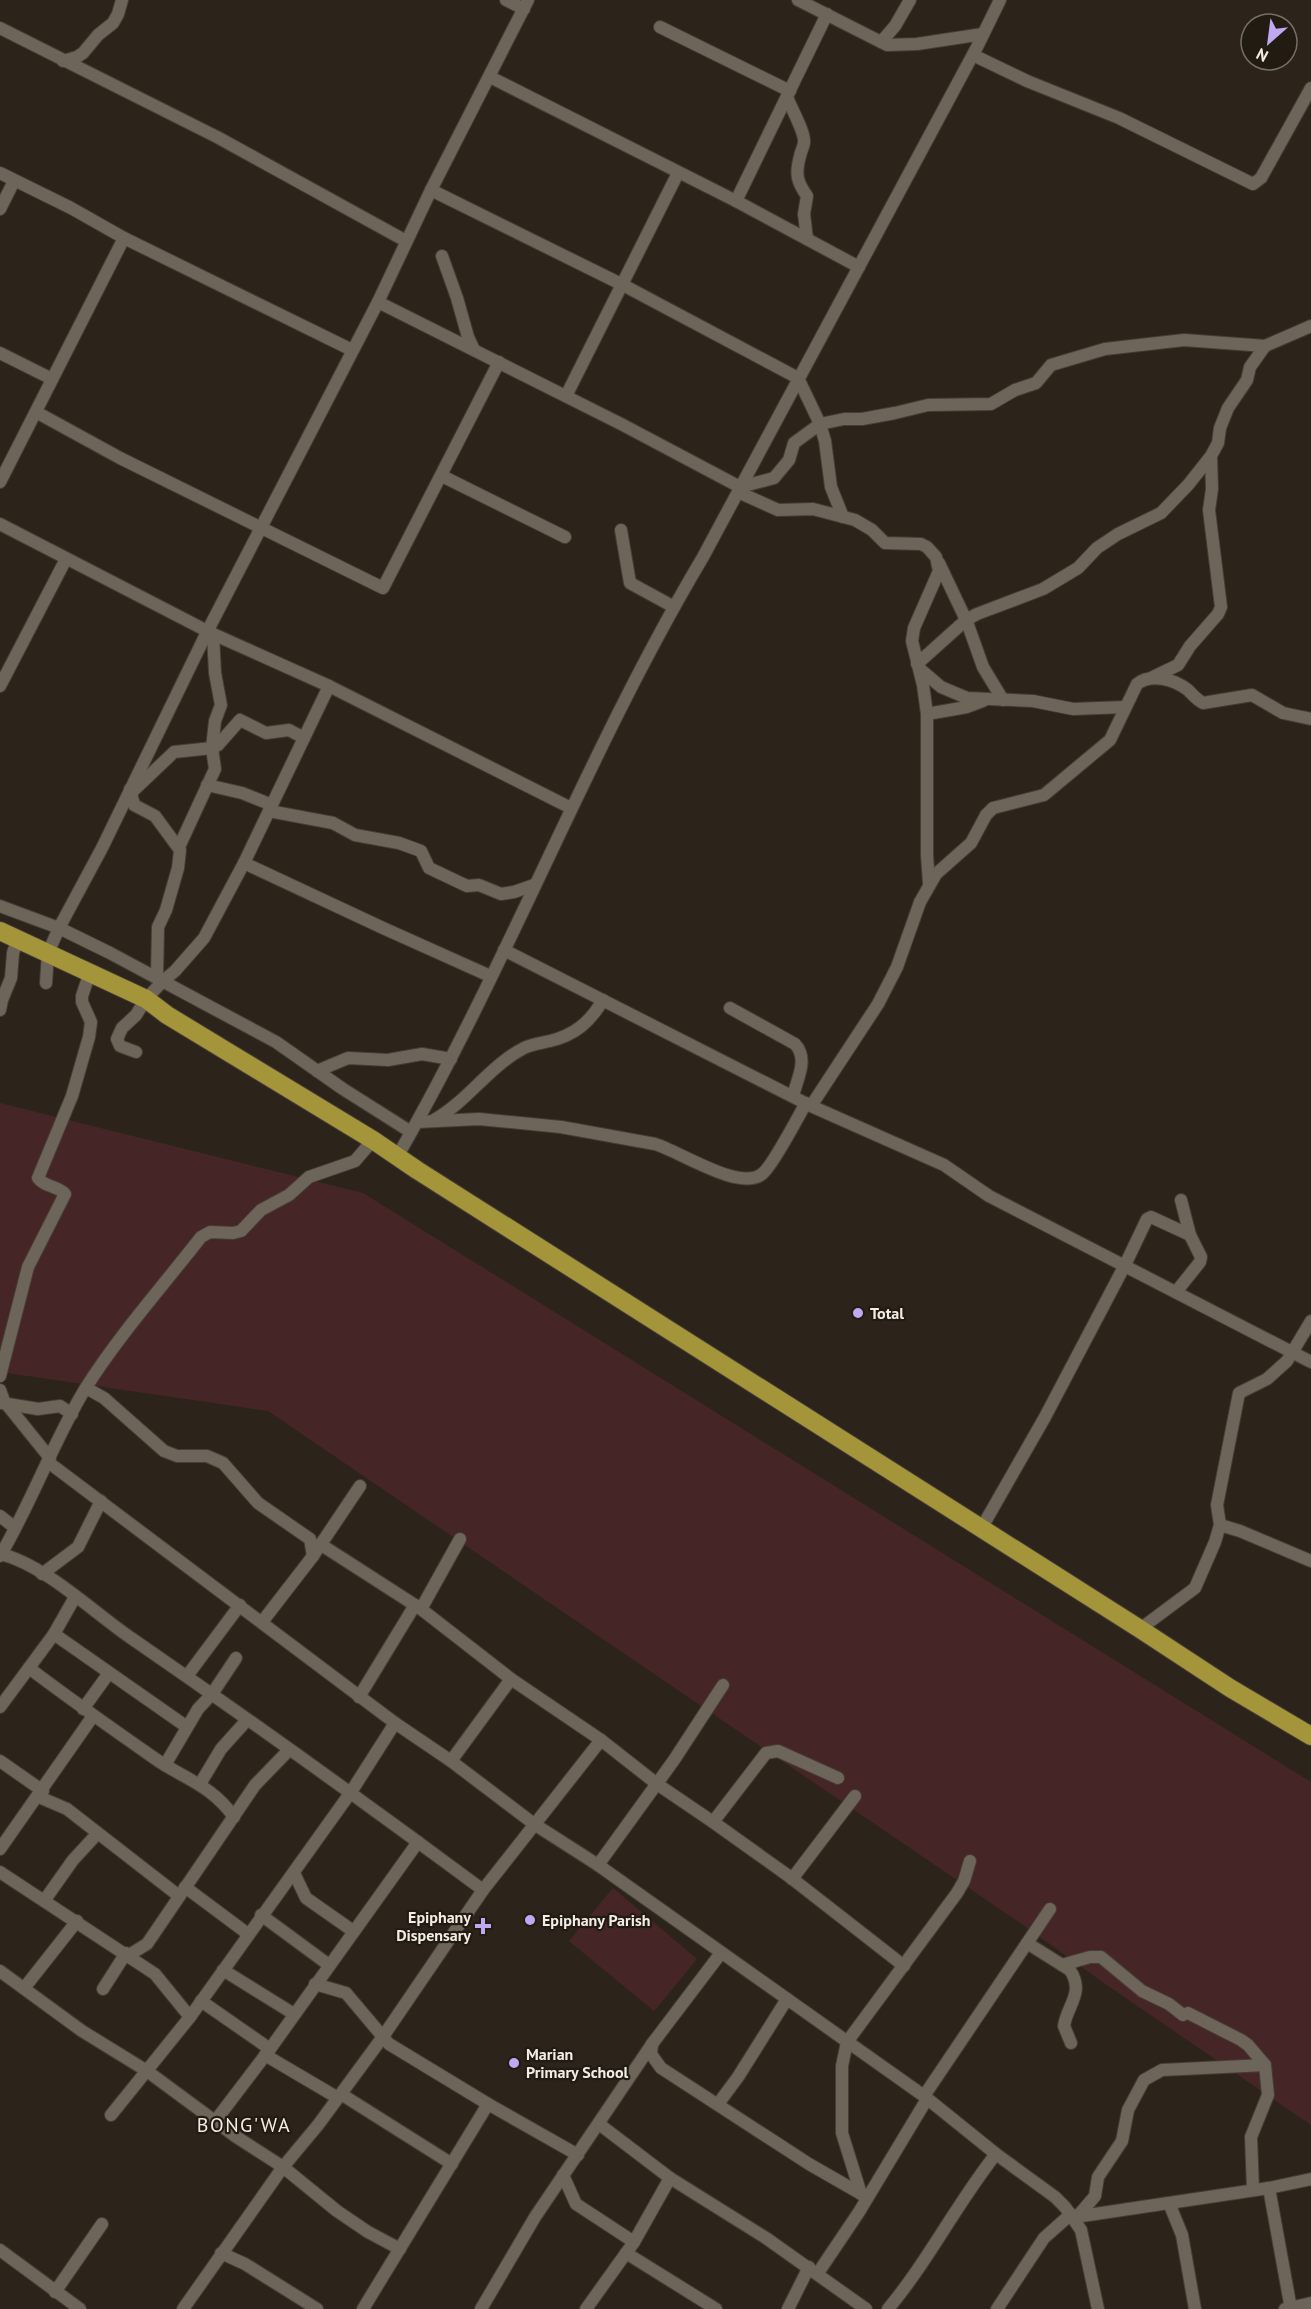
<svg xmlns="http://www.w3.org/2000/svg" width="1311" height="2309" viewBox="0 0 1311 2309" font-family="'PT Sans',sans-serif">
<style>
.green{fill:#462526}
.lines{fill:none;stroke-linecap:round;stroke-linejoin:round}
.minor-casing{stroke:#453e36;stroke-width:14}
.highway-casing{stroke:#453e36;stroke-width:20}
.minor{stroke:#6e655a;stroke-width:12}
.highway{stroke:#a5953a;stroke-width:18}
.poi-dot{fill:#c0a8f3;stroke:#221b11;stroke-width:2}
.labels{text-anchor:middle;stroke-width:4.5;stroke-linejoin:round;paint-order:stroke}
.poi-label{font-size:16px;font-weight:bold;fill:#f2ece6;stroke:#221b11;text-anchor:start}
.quarter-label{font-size:20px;letter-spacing:1.5px;fill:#f2ece6;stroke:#221b11}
</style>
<rect width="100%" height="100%" fill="#2c241a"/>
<g class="green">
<polygon points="0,1103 363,1193 1311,1782 1311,2125 1101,1981 1026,1927 268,1411 0,1372"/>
<polygon points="613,1888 697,1959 654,2011 569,1941"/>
</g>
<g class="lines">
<g class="minor-casing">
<g id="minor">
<polyline points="506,0 524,9"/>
<polyline points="798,0 887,45 917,44 983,34"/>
<polyline points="660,27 790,91"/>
<polyline points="0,28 217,137 406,241"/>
<polyline points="881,42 895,26 910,0"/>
<polyline points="973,55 1027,81 1119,118 1253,184 1261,178 1311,88"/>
<polyline points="63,61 77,57 83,53 98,35 113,23 118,14 122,0"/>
<polyline points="490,77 736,201 859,267"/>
<path d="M787 97C791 108 805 132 804 142 804 146 801 151 800 156 795 174 797 182 807 196L804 214 807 239"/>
<polyline points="0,173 71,208 124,238 352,350"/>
<polyline points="431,190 623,285 798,378 820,424 825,441 831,487 843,517"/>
<polyline points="736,201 827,14"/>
<polyline points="0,209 14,181"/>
<polyline points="442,256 457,298 468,337 474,350"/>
<polyline points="378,302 623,425 740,487 774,478 789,460 794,443 820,424 844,419 862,419 895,413 928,405 991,404 1015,390 1036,383 1051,365 1105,349 1184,340 1265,346 1311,326"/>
<polyline points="0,353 52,379"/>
<polyline points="566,396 678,173"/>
<polyline points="36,412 120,458 383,588 499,362"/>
<polyline points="442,476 565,537"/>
<polyline points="0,482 124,238"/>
<polyline points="738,492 778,510 813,509 855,520 872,530 885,543 921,544 927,547 936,557 939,571 914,628 912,641 923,685 927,714 927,855 929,883"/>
<polyline points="0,524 213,634 329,686 571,808"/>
<polyline points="621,530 630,583 674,607"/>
<polyline points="939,563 967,622 983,667 1003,700"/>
<polyline points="917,664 966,620 977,614 1043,589 1078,568 1097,548 1118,534 1161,513 1188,485 1211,456 1218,443 1220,428 1228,408 1247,380 1250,367 1265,346"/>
<polyline points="920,669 941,687 967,698 1033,701 1073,709 1125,707"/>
<polyline points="1153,677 1178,665 1190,646 1218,614 1221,607 1209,510 1212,489 1211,456"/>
<polyline points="0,686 66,559"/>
<polyline points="927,714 967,707 983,701"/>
<polyline points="207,785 242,793 272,805"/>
<polyline points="130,789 134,805 155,816 180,850 178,868 166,910 158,927 157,977"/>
<polyline points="132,792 174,752 212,748 218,745 240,720 266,733 289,730 304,738"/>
<polyline points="269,811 333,823 355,835 399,843 421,851 429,868 467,886 479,885 501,894 514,892 534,885"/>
<polyline points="179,847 215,769 212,748 215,721 221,705 215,673 213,634"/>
<polyline points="244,863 383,928 490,976"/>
<polyline points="0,906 59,928 110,953 276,1042 343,1089 411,1132"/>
<polyline points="504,950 811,1106 944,1165 989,1196 1311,1362"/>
<polyline points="46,983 48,953 59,928 102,848 208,630 378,302 431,190 528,0"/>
<path d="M730 1008 795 1044C809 1059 797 1079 793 1096"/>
<polyline points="0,1010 2,1000 11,978 13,953 18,938"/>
<polyline points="136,1052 120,1046 117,1039 122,1028 136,1015 146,999 163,981 175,971 204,938 244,863 329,686"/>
<polyline points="317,1071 348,1058 388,1060 422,1054 451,1059"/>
<path d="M811 1106 878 1004 897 967 920 902 936 874 971 843 986 815 993 808 1044 795 1110 740 1137 684C1151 673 1174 679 1188 690 1193 695 1196 699 1203 703L1252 695 1283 713 1311 719"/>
<path d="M434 1120C468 1101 489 1066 524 1048 532 1044 541 1043 550 1041 575 1035 590 1022 603 1000"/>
<path d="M417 1122 479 1119 561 1127 655 1144C679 1151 740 1192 762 1174 772 1167 798 1117 806 1103"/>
<path d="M397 1157C509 963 588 750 703 557L977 47 1000 0"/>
<polyline points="1176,1292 1200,1262 1201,1257 1190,1235 1181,1200"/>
<path d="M0 1376 28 1267 65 1194C59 1186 44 1187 38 1178L72 1096 89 1037 91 1022 82 1002V996L90 972"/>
<polyline points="86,1388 104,1398 164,1451 177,1456 207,1456 223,1463 258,1503 310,1539 313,1556"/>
<polyline points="0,1390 4,1401 50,1458"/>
<polyline points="2,1403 38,1409 60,1406 72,1414"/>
<polyline points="48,1462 395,1723 451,1761 534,1824 598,1865 924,2096 996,2154 1055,2197 1065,2207 1081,2230 1098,2309"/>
<polyline points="0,1516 14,1527"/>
<polyline points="1220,1525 1217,1505 1239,1393 1267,1379 1287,1361 1311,1321"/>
<polyline points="981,1529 1045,1417 1125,1265 1147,1219 1151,1217 1190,1235"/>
<polyline points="320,1544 421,1609 511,1679 601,1740 657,1784 713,1822 790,1877 904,1966"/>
<path d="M1 1554C45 1565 93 1612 131 1638 250 1720 367 1804 483 1890"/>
<path d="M0 1556C32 1502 53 1442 85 1389 119 1335 162 1287 201 1237L210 1232 233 1233 241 1231 261 1210 289 1195 309 1177 355 1161 373 1140"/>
<polyline points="42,1574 78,1547 101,1501"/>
<polyline points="421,1609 460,1539"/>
<polyline points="262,1622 313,1556 360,1486"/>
<polyline points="1140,1629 1195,1588 1215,1542 1220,1525 1240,1531 1311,1561"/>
<polyline points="54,1634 187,1727"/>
<path d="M29 1668C71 1700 114 1730 157 1760 187 1780 212 1786 234 1817"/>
<polyline points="187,1676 240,1605"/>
<polyline points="359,1697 415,1605"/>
<polyline points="0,1707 54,1634 75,1597"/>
<polyline points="83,1709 109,1673"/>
<polyline points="0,1761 43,1791"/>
<polyline points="451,1761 511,1679"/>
<polyline points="165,1765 198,1709 212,1694 236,1658"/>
<polyline points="200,1784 221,1749 247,1720"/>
<polyline points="39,1797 67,1809 179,1896"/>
<polyline points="713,1822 766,1753 778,1751 838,1778"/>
<polyline points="0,1849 93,1716"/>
<polyline points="598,1865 674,1760 723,1685"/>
<polyline points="0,1872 155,1974 190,2017"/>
<polyline points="294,1873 306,1898 353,1931"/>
<polyline points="792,1879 855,1796"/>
<polyline points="185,1887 248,1934"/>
<polyline points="44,1901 73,1860 97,1834"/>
<polyline points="261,1915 329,1965"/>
<path d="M1027 1943 1070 1970C1085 1993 1067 2005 1064 2026L1071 2043"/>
<polyline points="129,1955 147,1944 255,1785 289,1750"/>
<polyline points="1062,1965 1090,1957 1101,1957 1142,1991 1169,2004 1183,2015"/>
<polyline points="223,1970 294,2014"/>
<polyline points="0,1971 82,2031 147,2071 235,2136 283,2167 337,2211 368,2232 400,2249"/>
<polyline points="315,1984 346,1993 389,2044 488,2104 578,2155"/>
<polyline points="25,1987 77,1921"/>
<polyline points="103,1989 126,1953"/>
<polyline points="201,2001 270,2049"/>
<polyline points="1188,2013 1241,2040 1248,2045 1265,2065 1268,2095 1251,2137 1253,2190"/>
<polyline points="652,2044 651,2054 661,2068 809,2164 863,2195"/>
<polyline points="265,2055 338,2098"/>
<polyline points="341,2094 452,2164"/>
<polyline points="924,2096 1050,1909"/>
<polyline points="718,2104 738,2077 787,1999"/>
<polyline points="111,2115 190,2017 351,1792 395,1723"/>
<polyline points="216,2120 270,2049 418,1842"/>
<polyline points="599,2124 670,2178 766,2238 866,2309"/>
<polyline points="563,2175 576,2204 634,2242"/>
<polyline points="1269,2188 1291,2309"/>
<polyline points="861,2194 842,2133 842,2066 847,2042 957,1893 964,1881 970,1861"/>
<polyline points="1169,2203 1182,2235 1195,2309"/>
<polyline points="1078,2216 1095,2196 1098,2177 1122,2141 1128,2110 1144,2080 1162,2070 1265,2065"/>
<polyline points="1075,2217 1269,2188 1311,2179"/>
<polyline points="0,2250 80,2309"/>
<polyline points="221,2253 245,2264 317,2309"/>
<polyline points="626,2253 716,2309"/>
<polyline points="818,2273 859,2212 927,2099"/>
<polyline points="55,2292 102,2224"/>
<polyline points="183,2309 283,2167 318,2125 382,2038 483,1890 601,1740"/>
<polyline points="363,2309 488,2104"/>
<polyline points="481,2309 535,2217 652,2044 721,1953"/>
<polyline points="586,2309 634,2242 670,2178"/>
<polyline points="788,2309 809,2267"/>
<path d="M888 2309C929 2260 957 2203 996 2154"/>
<polyline points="997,2309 1044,2238 1071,2214"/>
<polyline points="1285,2309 1311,2303"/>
</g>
</g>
<g class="highway-casing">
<polyline id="highway" points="0,931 146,999 167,1015 373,1140 417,1170 1140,1629 1230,1688 1311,1736"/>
</g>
<use href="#minor" class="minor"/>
<use href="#highway" class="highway"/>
</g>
<g class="poi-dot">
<circle cx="858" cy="1313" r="6"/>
<circle cx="530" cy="1920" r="6"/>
<path d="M480 1917h6v6h6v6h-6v6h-6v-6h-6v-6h6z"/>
<circle cx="514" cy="2063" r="6"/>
</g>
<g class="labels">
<g class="poi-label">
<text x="870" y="1319">Total</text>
<text x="471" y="1923" text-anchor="end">Epiphany<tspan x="471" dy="18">Dispensary</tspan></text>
<text x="542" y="1926">Epiphany Parish</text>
<text x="526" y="2060">Marian<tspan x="526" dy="18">Primary School</tspan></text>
</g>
<g class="quarter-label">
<text x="244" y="2132">BONG'WA</text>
</g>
</g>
<g transform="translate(1269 42) rotate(208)"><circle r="28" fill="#221b11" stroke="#756f66" stroke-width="1.5"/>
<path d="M0-4.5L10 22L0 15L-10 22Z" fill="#c0a8f3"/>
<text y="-9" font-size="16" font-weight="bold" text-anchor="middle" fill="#f2ece6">N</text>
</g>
</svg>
